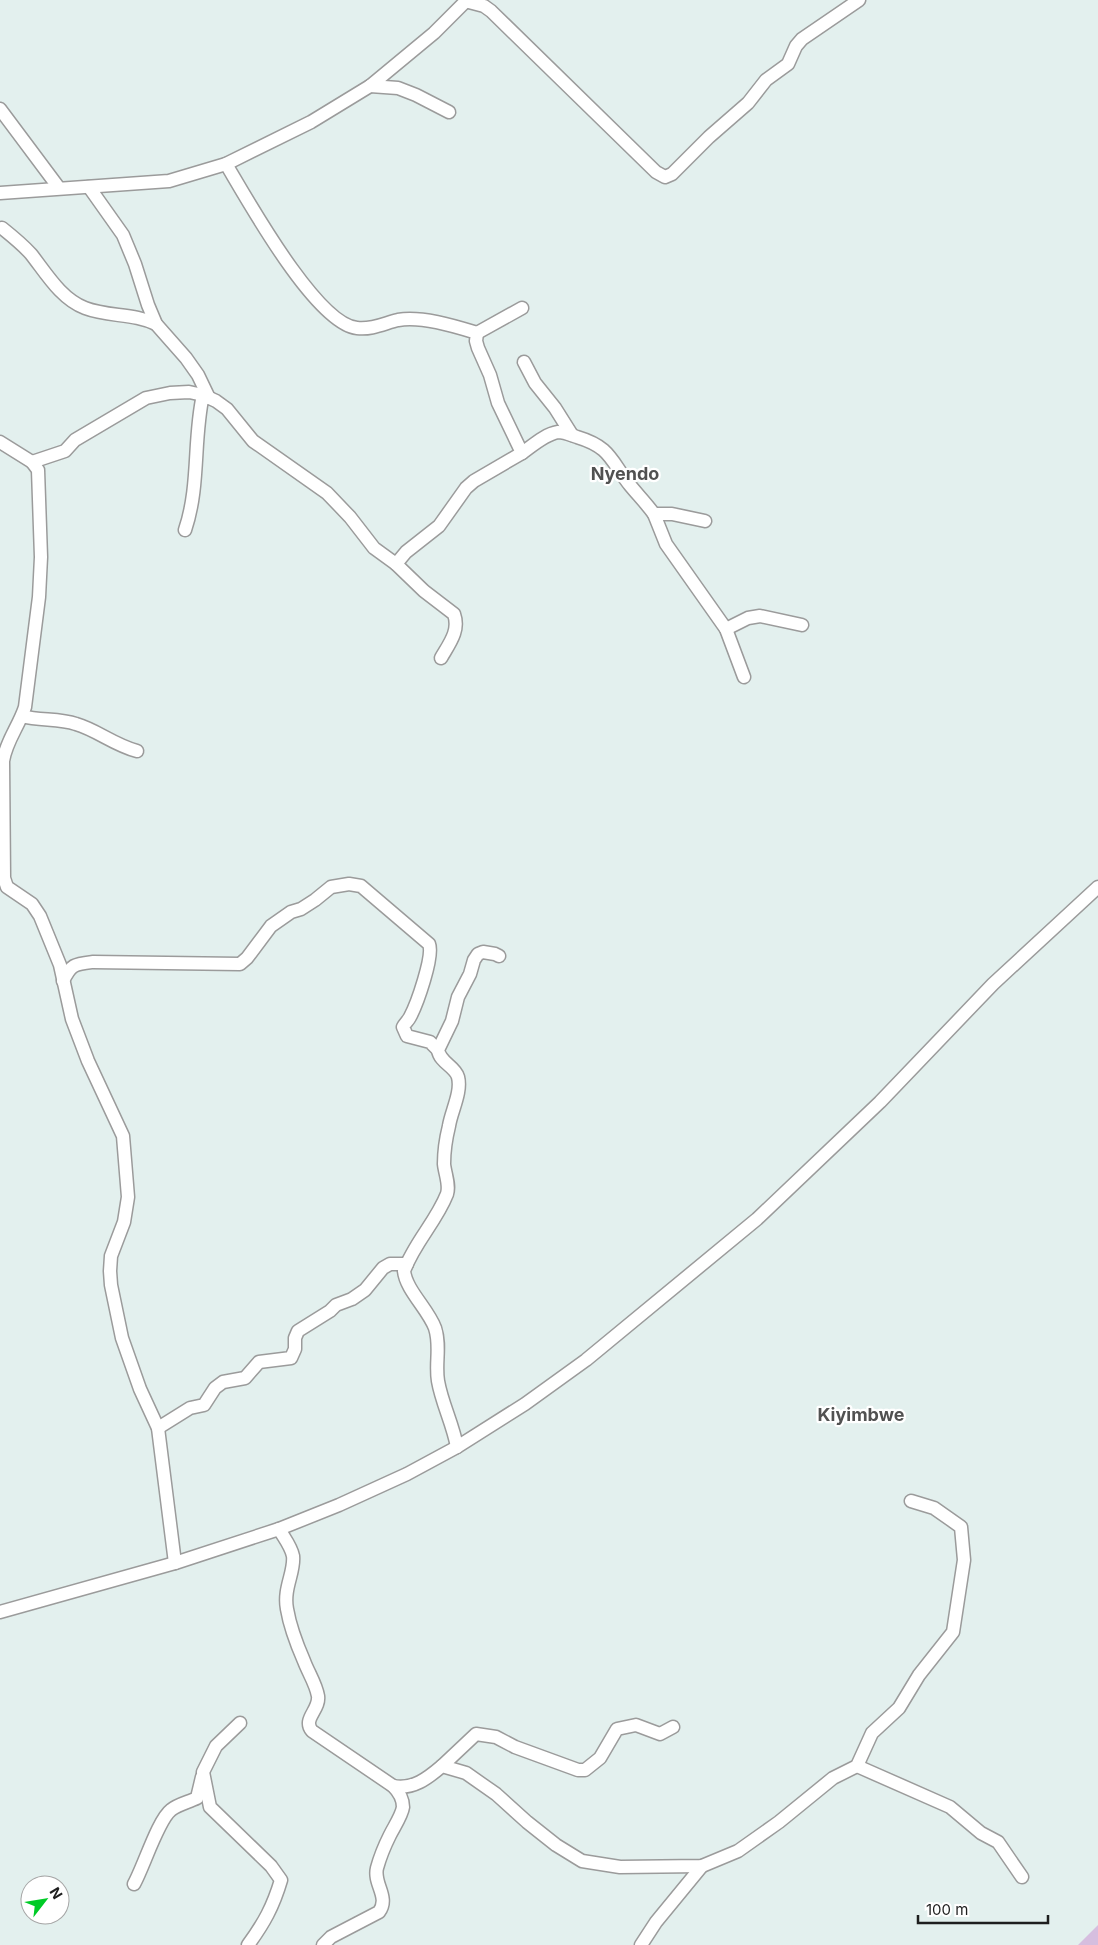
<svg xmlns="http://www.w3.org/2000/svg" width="1098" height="1945" viewBox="0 0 1098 1945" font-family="Inter,sans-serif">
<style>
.wetland{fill:#d6bedf}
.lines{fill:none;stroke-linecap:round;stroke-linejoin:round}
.minor-casing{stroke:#9b9b9b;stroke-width:15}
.minor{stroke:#fff;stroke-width:12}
.labels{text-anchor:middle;stroke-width:4.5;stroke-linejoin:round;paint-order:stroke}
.quarter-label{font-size:18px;font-weight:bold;fill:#515151;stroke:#fff}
</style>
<rect width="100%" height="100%" fill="#e3f0ee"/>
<polygon class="wetland" points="1098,1925 1098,1945 1078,1945"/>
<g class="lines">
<g class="minor-casing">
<g id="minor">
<polyline points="465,1 484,6 491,11 656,172 665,177 672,174 709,137 748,103 766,80 788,64 796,46 802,39 859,0"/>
<polyline points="370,86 398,88 416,95 449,112"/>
<polyline points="0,109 59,188"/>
<polyline points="89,187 123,235 135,264 148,305 156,324 186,358 198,375 209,398"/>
<polyline points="0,193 169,181 226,164 311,122 370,86 434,33 467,0"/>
<path d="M2 228C12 236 22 244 31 254 46 273 61 299 85 308 108 317 134 313 156 324"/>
<polyline points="477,333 522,308"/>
<polyline points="524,362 535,383 555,408 572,435"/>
<path d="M0 442 32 462 38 470 41 557 39 597 25 707C19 726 6 741 3 761L4 878 7 887 32 904 40 916 60 965 72 1019 88 1061 123 1136 128 1197 124 1222 111 1256 110 1271 111 1285 122 1338 140 1389 158 1428 175 1563"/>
<path d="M522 453C532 446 545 434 558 432 564 432 571 435 577 437 610 447 610 459 629 484 637 494 646 503 654 514H672L705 521"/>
<path d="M32 462 65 451 75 440 146 398 170 393 189 392 203 395 216 401 227 409 253 441 327 493 350 517 374 548 396 564 406 552 439 526 466 488 474 481 522 453 498 403 490 375 478 348 476 341 477 333C454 326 422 316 398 320 385 323 372 330 357 328 316 324 247 199 226 164"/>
<polyline points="654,514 666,544 726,629 744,677"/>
<path d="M185 530C200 486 193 439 203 395"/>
<path d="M396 564 424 591 454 614C460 631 449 644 441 658"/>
<polyline points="726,629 748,618 760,616 802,625"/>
<path d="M22 716C40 721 59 718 76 724 97 730 114 745 137 751"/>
<path d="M63 981C71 964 75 964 93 962L240 964 247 958 271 926 291 912 301 909 315 900 331 887 349 884 361 886 429 944C434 956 417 1004 410 1017 408 1021 405 1023 403 1027L407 1036 430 1042 438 1050"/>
<polyline points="158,1428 190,1408 204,1405 215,1388 223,1382 245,1378 259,1362 291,1358 295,1349 295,1338 298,1331 330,1311 336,1305 352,1299 365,1290 383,1268 390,1264 407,1264"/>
<path d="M457 1447C453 1424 442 1404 438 1381 435 1363 441 1346 435 1328 428 1309 406 1290 404 1271 414 1243 436 1222 447 1194 450 1185 445 1174 444 1164 444 1152 446 1138 449 1126 451 1112 462 1092 458 1077 455 1066 440 1063 438 1050L452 1021 458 997 470 974 474 960 478 954 483 952 495 954 499 956"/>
<path d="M279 1529C284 1538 291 1546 293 1556 295 1572 283 1588 287 1609 290 1627 297 1645 304 1661 308 1672 316 1684 318 1696 320 1710 302 1719 312 1731L393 1786C399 1792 403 1798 403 1807 402 1815 394 1827 390 1835 385 1845 380 1857 377 1868 373 1884 390 1897 379 1912L331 1937 323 1945"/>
<polyline points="0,1612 175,1563 279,1529 339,1505 407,1474 457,1447 525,1404 586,1360 757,1219 880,1102 993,984 1098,887"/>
<path d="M240 1723 216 1746 203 1772 210 1807 271 1866 281 1880C273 1907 264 1923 248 1945"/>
<polyline points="442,1766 476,1734 496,1737 515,1747 578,1770 585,1770 600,1758 617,1729 636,1725 660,1734 673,1727"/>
<polyline points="857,1766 950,1807 981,1833 998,1842 1022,1877"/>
<path d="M393 1786C413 1790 428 1778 442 1766L466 1773 496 1794 527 1822 556 1845 582 1861 620 1867 702 1866 738 1851 779 1822 833 1778 857 1766 872 1733 899 1708 919 1675 953 1632 964 1560 961 1527 934 1508 911 1501"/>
<path d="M134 1884C144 1866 158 1820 171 1810 178 1804 189 1802 197 1798L202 1777"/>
<polyline points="641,1945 656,1922 702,1866"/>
</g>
</g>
<use href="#minor" class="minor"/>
</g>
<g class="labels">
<g class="quarter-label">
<text x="625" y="480">Nyendo</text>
<text x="861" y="1421">Kiyimbwe</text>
</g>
</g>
<g transform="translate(45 1900) rotate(59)"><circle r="24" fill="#ffffff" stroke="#a5a5a5"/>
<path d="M0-4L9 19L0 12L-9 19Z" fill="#00cb27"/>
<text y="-8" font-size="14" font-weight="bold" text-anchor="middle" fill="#1e1e1e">N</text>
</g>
<path d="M918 1915v8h130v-8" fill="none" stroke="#1e1e1e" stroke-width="2.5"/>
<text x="926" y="1915" font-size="15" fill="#1e1e1e" stroke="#ffffff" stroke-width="4" paint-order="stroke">100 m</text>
</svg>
